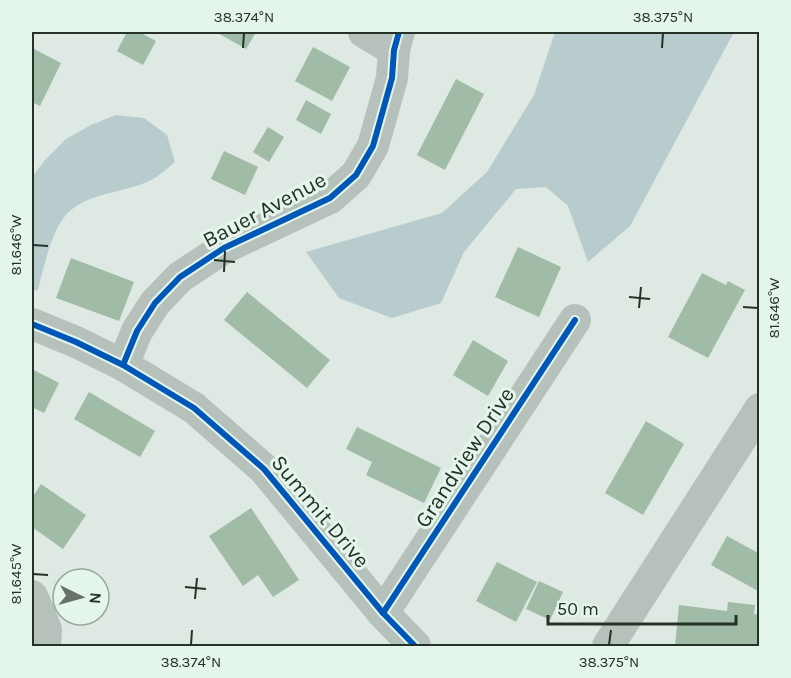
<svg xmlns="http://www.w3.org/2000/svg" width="791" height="678" viewBox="0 0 791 678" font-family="Karla,sans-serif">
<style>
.green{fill:#b8cbcd}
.building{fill:#a0bba6}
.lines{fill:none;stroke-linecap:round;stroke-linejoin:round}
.minor{stroke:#b7c1bb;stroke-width:32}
.cycleway-casing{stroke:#e4f6ec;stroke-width:10}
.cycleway{stroke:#0057b8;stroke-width:6}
.ticks{fill:none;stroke:#263128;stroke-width:2}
.labels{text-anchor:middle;stroke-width:6;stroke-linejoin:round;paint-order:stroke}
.street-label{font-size:22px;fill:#263128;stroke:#e4f6ec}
.neatline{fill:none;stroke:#263128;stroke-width:2}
.ticks-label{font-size:15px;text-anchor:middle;fill:#263128}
</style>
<rect width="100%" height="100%" fill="#dde9e2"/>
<g class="green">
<polygon points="555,32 734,32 630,226 588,262 568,206 546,187 516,189 464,252 441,303 392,318 339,298 306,252 442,213 487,172 534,95"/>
<path d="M116 115 144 118 167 135 175 162C168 168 160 175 153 179 128 193 94 191 71 210 52 225 44 267 38 290L32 291V177L45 160 66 139 91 125Z"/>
</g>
<g class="building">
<polygon points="127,32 139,32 156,41 143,65 117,51"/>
<polygon points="216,32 256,32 246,49"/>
<polygon points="313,47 350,67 332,101 295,81"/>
<polygon points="32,48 61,63 40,106 32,102"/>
<polygon points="456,79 484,94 445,170 417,155"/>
<polygon points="306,100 331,114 321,134 296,120"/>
<polygon points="268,127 284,137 269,162 253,152"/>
<polygon points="224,151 258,167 245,195 211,179"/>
<polygon points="518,247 561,267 539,317 495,297"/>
<polygon points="71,258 134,282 119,321 56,298"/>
<polygon points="702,273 726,285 728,281 745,290 708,358 668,337"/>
<polygon points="247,292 330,360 307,388 224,320"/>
<polygon points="473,340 508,361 488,396 453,375"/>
<polygon points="32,369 59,383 44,413 32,407"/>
<polygon points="89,392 155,431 140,457 74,419"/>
<polygon points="646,421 684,444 643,515 605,493"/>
<polygon points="357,427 441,468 424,503 366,475 372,462 346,449"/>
<polygon points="41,484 86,515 63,549 32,527 32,498"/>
<polygon points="251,508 299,580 273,597 258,575 243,586 209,536"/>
<polygon points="727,536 760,554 760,587 758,591 711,565"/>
<polygon points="497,562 537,582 516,622 476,601"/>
<polygon points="539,581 563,592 550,620 526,609"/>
<polygon points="728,602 755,605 754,614 760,615 760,646 675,646 679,605 727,611"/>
</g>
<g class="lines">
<g class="minor">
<polyline points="364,32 394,50"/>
<polyline points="32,324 76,342 123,365 194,408 264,469 383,613 415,646"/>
<polyline points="123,365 137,331 155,303 180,277 224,248 330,198 356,175 373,146 392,78 394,50 399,32"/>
<polyline points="32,596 46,629 45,646"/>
<polyline points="383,613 575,320"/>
<polyline points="608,646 760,409"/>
</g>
<g class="cycleway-casing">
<g id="cycleway">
<polyline points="32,324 76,342 123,365 194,408 264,469 383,613 415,646"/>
<polyline points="123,365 137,331 155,303 180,277 224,248 330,198 356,175 373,146 392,78 394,50 399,32"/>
<polyline points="383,613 575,320"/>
</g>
</g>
<use href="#cycleway" class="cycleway"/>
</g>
<path class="ticks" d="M243 48 244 33M662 48 663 33M33 245 48 246M214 260 235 262M224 272 225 251M629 297 650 299M743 307 758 308M639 308 641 287M33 574 48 575M185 587 206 589M195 599 197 578M191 645 192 630M609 645 611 630"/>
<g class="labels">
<g class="street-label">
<text transform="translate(264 209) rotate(-28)" y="8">Bauer Avenue</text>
<text transform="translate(464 457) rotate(-57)" y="8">Grandview Drive</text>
<text transform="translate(321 511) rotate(50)" y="8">Summit Drive</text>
</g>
</g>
<rect width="791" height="678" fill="none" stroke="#e4f6ec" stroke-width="66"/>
<g transform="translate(81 597) rotate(95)"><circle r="28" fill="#e4f6ec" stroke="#98a79e" stroke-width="1.5"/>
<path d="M0-4.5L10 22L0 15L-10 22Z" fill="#667169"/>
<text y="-9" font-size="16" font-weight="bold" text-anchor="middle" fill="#263128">N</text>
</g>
<path d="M548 615v9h188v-9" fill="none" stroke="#263128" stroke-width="3"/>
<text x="557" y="615" font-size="18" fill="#263128" stroke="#e4f6ec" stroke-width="4.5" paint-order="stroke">50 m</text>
<rect x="33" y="33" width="725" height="612" class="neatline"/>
<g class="ticks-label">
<text x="244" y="22">38.374°N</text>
<text x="663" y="22">38.375°N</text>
<text transform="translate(16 245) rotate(-90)" y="5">81.646°W</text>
<text transform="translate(774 308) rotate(-90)" y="5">81.646°W</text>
<text transform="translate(16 574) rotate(-90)" y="5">81.645°W</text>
<text x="191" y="667">38.374°N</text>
<text x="609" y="667">38.375°N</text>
</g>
</svg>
